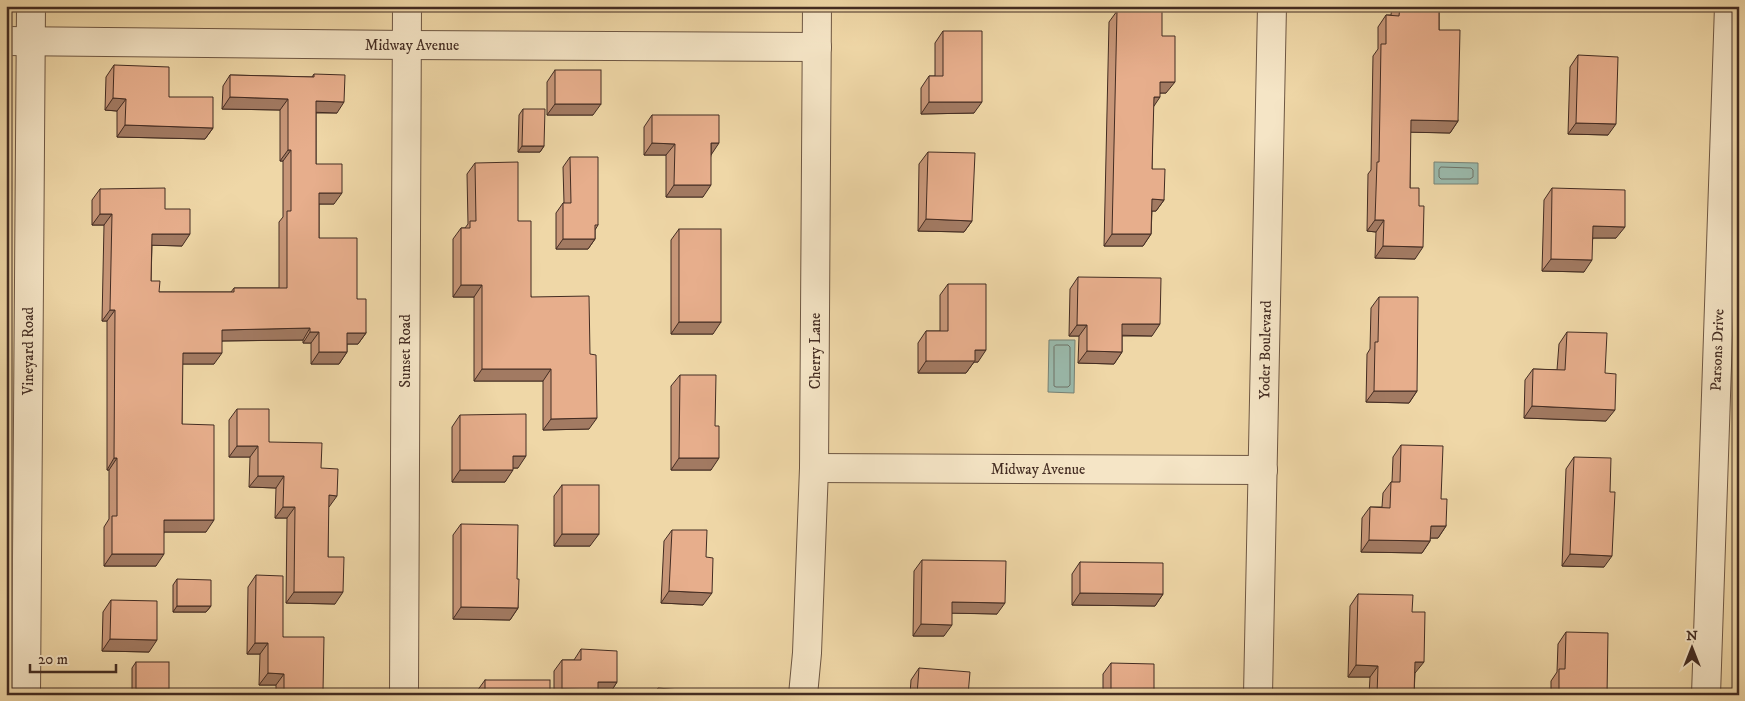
<svg xmlns="http://www.w3.org/2000/svg" width="1745" height="701" viewBox="0 0 1745 701" font-family="'IM FELL DW Pica',serif">
<style>
.water{fill:#9ab9ab;stroke:#778174}
.lines{fill:none;stroke-linecap:round;stroke-linejoin:round}
.shore{stroke:#6e7266;stroke-width:1}
.minor-casing{stroke:#6e5743;stroke-width:30}
.minor{stroke:#f5e5c6;stroke-width:28}
.wall{fill:#c79678;stroke:#432c22}
.shaded-wall{fill:#a27a62;stroke:#432c22}
.building{fill:#e7ae8c;stroke:#432c22}
.labels{text-anchor:middle;stroke-width:4.5;stroke-linejoin:round;paint-order:stroke}
.street-label{font-size:15px;fill:#432c22;stroke:#f5e5c6}
</style>
<rect width="100%" height="100%" fill="#efd7a7"/>
<filter id="stains"><feTurbulence type="fractalNoise" baseFrequency=".004" numOctaves="4"/><feColorMatrix values="0 0 0 0 .2 0 0 0 0 .09 0 0 0 0 .02 0 0 0 .5 -.17"/></filter>
<radialGradient id="worn" r=".72"><stop offset=".6" stop-color="#630" stop-opacity="0"/><stop offset="1" stop-color="#630" stop-opacity=".3"/></radialGradient>
<g class="water">
<polygon points="1434,162 1478,163 1478,184 1434,184"/>
<polygon points="1049,340 1075,340 1074,393 1048,392"/>
</g>
<g class="lines">
<g class="shore">
<polygon points="1441,167 1471,168 1473,170 1473,177 1470,179 1441,179 1439,177 1439,170"/>
<polygon points="1056,345 1068,345 1070,347 1070,385 1068,387 1056,387 1054,386 1054,347"/>
</g>
<g class="minor-casing">
<g id="minor">
<polyline points="6,41 407,45 817,47"/>
<polyline points="814,468 1263,470"/>
<polyline points="26,695 31,6"/>
<polyline points="404,695 407,6"/>
<polyline points="803,695 807,653 814,468 817,6"/>
<polyline points="1258,695 1272,6"/>
<polyline points="1706,695 1729,6"/>
</g>
</g>
<use href="#minor" class="minor"/>
</g>
<g class="wall">
<polygon points="1392,6 1439,6 1439,30 1458,121 1450,133 1410,132 1410,188 1415,259 1375,258 1376,232 1367,231 1368,174 1371,170 1373,56 1378,49 1378,27 1386,15 1391,15"/>
<polygon points="1117,11 1162,36 1166,93 1160,93 1153,106 1152,169 1164,200 1156,211 1152,211 1151,234 1143,246 1104,246 1109,22"/>
<polygon points="943,31 974,113 921,114 921,88 929,76 935,76 935,43"/>
<polygon points="1578,55 1608,135 1568,134 1570,67"/>
<polygon points="114,65 169,97 213,128 205,139 117,137 117,111 105,110 106,77"/>
<polygon points="555,70 593,115 547,115 547,82"/>
<polygon points="314,74 337,113 316,113 316,164 334,204 319,204 319,238 357,299 366,333 358,344 347,344 347,352 339,364 311,364 311,343 303,343 303,340 222,341 214,364 182,364 182,424 206,532 164,532 156,566 104,566 104,527 109,519 109,470 107,470 107,321 102,321 104,225 92,225 92,200 100,189 165,209 182,246 152,245 151,281 159,292 231,292 234,288 279,288 279,222 283,217 283,161 280,161 280,110 222,109 223,86 230,75 312,77"/>
<polygon points="523,109 544,146 540,152 518,152 519,115"/>
<polygon points="652,115 711,155 703,197 666,197 666,155 644,155 644,127"/>
<polygon points="928,152 972,221 964,232 918,231 919,164"/>
<polygon points="570,157 598,225 595,230 595,239 588,249 556,249 556,213 563,203 564,203 563,167"/>
<polygon points="475,163 518,221 531,297 589,429 543,430 543,381 474,381 474,297 453,297 453,239 461,228 465,228 468,224 467,174"/>
<polygon points="1552,188 1616,238 1593,238 1584,272 1542,271 1544,200"/>
<polygon points="679,229 713,334 671,334 671,240"/>
<polygon points="1078,277 1152,336 1122,336 1122,352 1114,364 1078,363 1079,336 1069,336 1070,289"/>
<polygon points="948,284 978,362 974,362 966,373 918,373 918,343 926,331 940,331 940,295"/>
<polygon points="1379,297 1417,391 1409,403 1366,402 1367,354 1370,349 1371,308"/>
<polygon points="1567,332 1605,373 1606,421 1524,418 1525,380 1533,369 1557,370 1559,344"/>
<polygon points="680,375 711,470 671,470 671,386"/>
<polygon points="237,409 269,442 321,468 329,507 328,507 328,557 335,604 286,603 287,518 275,518 276,488 249,487 250,457 229,457 229,420"/>
<polygon points="460,415 518,468 513,468 505,482 452,482 452,427"/>
<polygon points="1401,445 1441,499 1446,526 1438,538 1430,538 1430,541 1422,553 1361,552 1362,518 1370,507 1382,507 1383,493 1391,482 1392,482 1393,457"/>
<polygon points="1574,457 1604,567 1562,566 1566,469"/>
<polygon points="562,485 590,546 554,546 554,496"/>
<polygon points="461,524 517,579 518,608 510,620 453,619 453,535"/>
<polygon points="672,530 703,605 661,603 664,541"/>
<polygon points="922,560 997,614 952,613 944,636 913,636 914,571"/>
<polygon points="1080,562 1163,594 1155,606 1072,605 1072,574"/>
<polygon points="256,575 283,637 323,691 339,695 276,695 276,685 259,685 260,654 247,654 248,587"/>
<polygon points="177,579 211,606 206,612 173,612 173,585"/>
<polygon points="1358,594 1412,612 1415,673 1414,695 1369,695 1370,677 1348,677 1350,606"/>
<polygon points="111,600 149,652 102,651 103,612"/>
<polygon points="1566,632 1607,695 1551,695 1551,681 1557,672 1558,644"/>
<polygon points="581,649 617,682 610,693 595,693 594,695 554,695 554,671 562,660 574,660"/>
<polygon points="136,662 165,695 106,695 108,692 132,692 132,668"/>
<polygon points="1111,663 1154,695 1103,695 1103,674"/>
<polygon points="919,668 968,695 910,695 911,680"/>
<polygon points="485,680 550,695 477,695 477,691"/>
<polygon points="658,688 658,695 654,695"/>
</g>
<g class="shaded-wall">
<polygon points="457,6 522,6 521,7 456,7"/>
<polygon points="539,6 589,6 588,8"/>
<polygon points="1160,82 1175,82 1166,93 1152,93"/>
<polygon points="230,97 288,99 280,110 222,109"/>
<polygon points="1154,97 1160,97 1152,109"/>
<polygon points="113,98 126,99 117,111 105,110"/>
<polygon points="316,101 344,102 337,113 308,112"/>
<polygon points="929,102 982,102 974,113 921,114"/>
<polygon points="555,104 601,104 593,115 547,115"/>
<polygon points="1411,120 1458,121 1450,133 1402,132"/>
<polygon points="1576,123 1616,124 1608,135 1568,134"/>
<polygon points="125,125 213,128 205,139 117,137"/>
<polygon points="652,143 675,144 666,155 644,155"/>
<polygon points="711,143 719,143 711,155"/>
<polygon points="522,146 544,146 540,152 518,152"/>
<polygon points="288,150 291,150 283,161 280,161"/>
<polygon points="674,185 711,185 703,197 666,197"/>
<polygon points="319,193 342,193 334,204 311,204"/>
<polygon points="1152,199 1164,200 1156,211 1144,211"/>
<polygon points="100,214 112,214 104,225 92,225"/>
<polygon points="926,219 972,221 964,232 918,231"/>
<polygon points="1375,220 1384,220 1376,232 1367,231"/>
<polygon points="1593,226 1625,227 1616,238 1585,238"/>
<polygon points="152,234 190,234 182,246 144,245"/>
<polygon points="1112,234 1151,234 1143,246 1104,246"/>
<polygon points="563,239 595,239 588,249 556,249"/>
<polygon points="1383,246 1423,247 1415,259 1375,258"/>
<polygon points="1551,259 1592,260 1584,272 1542,271"/>
<polygon points="461,285 482,285 474,297 453,297"/>
<polygon points="110,310 115,310 107,321 102,321"/>
<polygon points="679,322 721,322 713,334 671,334"/>
<polygon points="1122,324 1160,324 1152,336 1114,335"/>
<polygon points="1077,325 1087,325 1079,336 1069,336"/>
<polygon points="310,328 303,340 214,341 222,330"/>
<polygon points="310,332 319,332 311,343 303,343"/>
<polygon points="347,333 366,333 358,344 339,344"/>
<polygon points="975,350 986,350 978,362 974,362 966,373 918,373 926,361"/>
<polygon points="1087,351 1122,352 1114,364 1078,363"/>
<polygon points="319,352 347,352 339,364 311,364"/>
<polygon points="183,353 222,353 214,364 175,364"/>
<polygon points="482,369 551,369 543,381 474,381"/>
<polygon points="1374,391 1417,391 1409,403 1366,402"/>
<polygon points="1532,406 1615,410 1606,421 1524,418"/>
<polygon points="597,418 589,429 543,430 551,419"/>
<polygon points="237,446 258,446 250,457 229,457"/>
<polygon points="513,456 526,456 518,468 505,468"/>
<polygon points="114,458 117,458 109,470 107,470"/>
<polygon points="679,458 719,458 711,470 671,470"/>
<polygon points="460,470 513,470 505,482 452,482"/>
<polygon points="258,476 284,476 276,488 249,487"/>
<polygon points="329,495 337,496 329,507 320,507"/>
<polygon points="283,507 295,507 287,518 275,518"/>
<polygon points="164,520 214,520 206,532 156,532"/>
<polygon points="1431,526 1446,526 1438,538 1423,538"/>
<polygon points="562,534 599,534 590,546 554,546"/>
<polygon points="1369,540 1430,541 1422,553 1361,552"/>
<polygon points="112,554 164,554 156,566 104,566"/>
<polygon points="1570,554 1612,556 1604,567 1562,566"/>
<polygon points="669,591 712,593 703,605 661,603"/>
<polygon points="294,592 343,592 335,604 286,603"/>
<polygon points="1080,593 1163,594 1155,606 1072,605"/>
<polygon points="952,602 1005,603 997,614 944,613"/>
<polygon points="177,606 211,606 206,612 173,612"/>
<polygon points="461,607 518,608 510,620 453,619"/>
<polygon points="921,624 952,625 944,636 913,636"/>
<polygon points="110,639 157,640 149,652 102,651"/>
<polygon points="255,643 268,643 260,654 247,654"/>
<polygon points="1415,662 1424,662 1415,673 1407,673"/>
<polygon points="1356,665 1378,666 1370,677 1348,677"/>
<polygon points="268,673 284,674 276,685 259,685"/>
<polygon points="598,682 617,682 610,693 595,693 594,695 558,695 562,689"/>
<polygon points="136,689 169,689 165,695 132,695"/>
</g>
<g class="building">
<polygon points="1400,6 1439,6 1439,30 1460,30 1458,121 1411,120 1410,188 1419,188 1419,206 1424,206 1423,247 1383,246 1384,220 1375,220 1377,162 1379,162 1381,44 1386,44 1386,15 1399,16"/>
<polygon points="1117,11 1162,11 1162,36 1175,36 1175,82 1160,82 1160,97 1154,97 1152,169 1165,169 1164,200 1152,199 1151,234 1112,234"/>
<polygon points="943,31 982,31 982,102 929,102 929,76 943,76"/>
<polygon points="1578,55 1618,57 1616,124 1576,123"/>
<polygon points="114,65 169,67 169,97 213,97 213,128 125,125 126,99 113,98"/>
<rect x="555" y="70" width="46" height="34"/>
<polygon points="314,74 345,75 344,102 316,101 316,164 342,164 342,193 319,193 319,238 357,238 357,299 366,299 366,333 347,333 347,352 319,352 319,332 310,332 310,328 222,330 222,353 183,353 182,424 214,425 214,520 164,520 164,554 112,554 112,516 117,516 117,458 114,458 115,310 110,310 112,214 100,214 100,189 165,188 165,209 190,209 190,234 152,234 151,281 160,281 159,292 234,292 234,288 287,288 287,211 291,211 291,150 288,150 288,99 230,97 230,75 314,77"/>
<polygon points="523,109 545,109 544,146 522,146"/>
<polygon points="652,115 719,115 719,143 711,143 711,185 674,185 675,144 652,143"/>
<polygon points="928,152 975,153 972,221 926,219"/>
<polygon points="570,157 598,157 598,225 595,225 595,239 563,239 563,203 571,203"/>
<polygon points="518,162 518,221 531,221 531,297 589,296 590,354 596,355 597,418 551,419 551,369 482,369 482,285 461,285 461,228 470,228 470,221 476,221 475,163"/>
<polygon points="1552,188 1625,190 1625,227 1593,226 1592,260 1551,259"/>
<rect x="679" y="229" width="42" height="93"/>
<polygon points="1078,277 1161,278 1160,324 1122,324 1122,352 1087,351 1087,325 1077,325"/>
<polygon points="948,284 986,284 986,350 975,350 975,361 926,361 926,331 948,331"/>
<polygon points="1379,297 1418,297 1417,391 1374,391 1375,342 1378,342"/>
<polygon points="1567,332 1607,333 1605,373 1616,374 1615,410 1532,406 1533,369 1565,370"/>
<polygon points="680,375 716,375 715,426 719,426 719,458 679,458"/>
<polygon points="237,409 269,409 269,442 322,443 321,468 338,469 337,496 329,495 328,557 344,557 343,592 294,592 295,507 283,507 284,476 258,476 258,446 237,446"/>
<polygon points="526,414 526,456 513,456 513,470 460,470 460,415"/>
<polygon points="1401,445 1443,446 1441,499 1447,499 1446,526 1431,526 1430,541 1369,540 1370,507 1390,508 1391,482 1400,482"/>
<polygon points="1574,457 1611,458 1610,492 1615,492 1612,556 1570,554"/>
<rect x="562" y="485" width="37" height="49"/>
<polygon points="461,524 518,525 517,579 519,579 518,608 461,607"/>
<polygon points="672,530 707,530 706,557 713,558 712,593 669,591"/>
<polygon points="922,560 1006,561 1005,603 952,602 952,625 921,624"/>
<polygon points="1080,562 1163,563 1163,594 1080,593"/>
<polygon points="256,575 283,576 283,637 324,637 323,691 339,691 339,695 284,695 284,674 268,673 268,643 255,643"/>
<polygon points="177,579 211,580 211,606 177,606"/>
<polygon points="1358,594 1413,595 1412,612 1425,612 1424,662 1415,662 1414,695 1377,695 1378,666 1356,665"/>
<polygon points="111,600 157,601 157,640 110,639"/>
<polygon points="1566,632 1608,633 1607,695 1559,695 1559,669 1565,669"/>
<polygon points="581,649 617,651 617,682 598,682 598,690 562,689 562,660 581,660"/>
<rect x="136" y="662" width="33" height="27"/>
<polygon points="1111,663 1154,664 1154,695 1111,695"/>
<polygon points="919,668 970,672 968,695 917,695"/>
<rect x="485" y="680" width="65" height="15"/>
<polygon points="658,688 703,692 703,695 658,695"/>
<rect x="108" y="692" width="49" height="3"/>
</g>
<g class="labels">
<g class="street-label">
<text x="412" y="50">Midway Avenue</text>
<text transform="translate(1265 350) rotate(-89)" y="5">Yoder Boulevard</text>
<text transform="translate(1717 350) rotate(-88)" y="5">Parsons Drive</text>
<text transform="translate(28 351) rotate(-90)" y="5">Vineyard Road</text>
<text transform="translate(405 351) rotate(-90)" y="5">Sunset Road</text>
<text transform="translate(815 351) rotate(-90)" y="5">Cherry Lane</text>
<text x="1038" y="474">Midway Avenue</text>
</g>
</g>
<rect width="1745" height="701" fill="none" stroke="#efd7a7" stroke-width="25"/>
<rect x="8" y="8" width="1730" height="686" fill="none" stroke="#432c22" stroke-width="2.5"/>
<rect x="12" y="12" width="1720" height="676" fill="none" stroke="#432c22"/>
<g transform="translate(1692 648)" stroke="#f5e5c6" stroke-width="4" paint-order="stroke">
<path d="M0-4L9 19L0 12L-9 19Z" fill="#432c22"/>
<text y="-8" font-size="14" font-weight="bold" text-anchor="middle" fill="#432c22">N</text>
</g>
<path d="M30 664v8h86v-8" fill="none" stroke="#432c22" stroke-width="2.5"/>
<text x="38" y="664" font-size="15" fill="#432c22" stroke="#f5e5c6" stroke-width="4" paint-order="stroke">20 m</text>
<rect width="100%" height="100%" filter="url(#stains)"/>
<rect width="100%" height="100%" fill="url(#worn)"/>
</svg>
